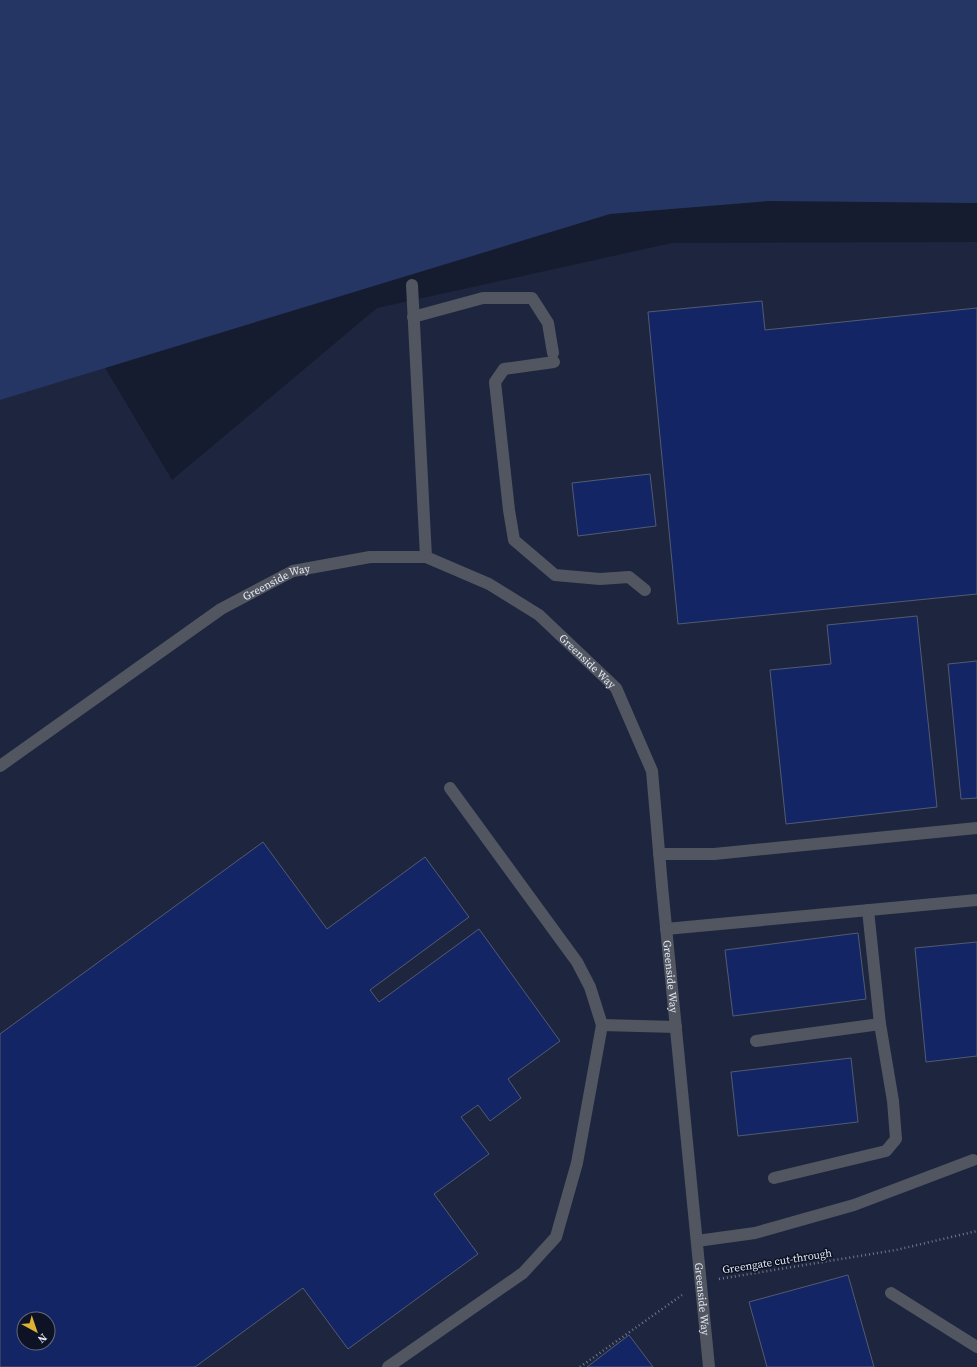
<svg xmlns="http://www.w3.org/2000/svg" width="977" height="1367" viewBox="0 0 977 1367" font-family="'Source Serif 4',serif">
<style>
.built{fill:#1d263e;fill-rule:evenodd}
.green{fill:#263664}
.building{fill:#142565;stroke:#525b71;fill-rule:evenodd}
.lines{fill:none;stroke-linecap:round;stroke-linejoin:round}
.path{stroke:#737989;stroke-width:2.5;stroke-dasharray:1 3;stroke-linecap:butt}
.minor{stroke:#525660;stroke-width:12}
.labels{text-anchor:middle;stroke-width:3;stroke-linejoin:round;paint-order:stroke}
.street-label{font-size:11px;fill:#e3e8f5;stroke:#0d1325}
</style>
<rect width="100%" height="100%" fill="#151c2f"/>
<path class="built" d="M977 242V1367H0V380L89 341 172 480 377 308 672 243ZM24 1319H48V1343H24Z"/>
<polygon class="green" points="0,0 977,0 977,203 769,201 610,214 0,400"/>
<g class="building">
<polygon points="762,301 765,330 977,308 977,594 678,624 648,312"/>
<polygon points="650,474 656,526 578,536 572,483"/>
<polygon points="917,616 937,807 786,824 770,670 831,664 827,625"/>
<polygon points="977,661 977,798 961,799 948,664"/>
<path d="M263 842 327 929 425 857 469 917 370 990 379 1002 479 929 560 1041 508 1079 521 1098 490 1121 478 1105 461 1117 489 1154 434 1194 478 1254 348 1349 303 1288 195 1367H0V1034ZM24 1319H48V1343H24Z"/>
<polygon points="858,933 866,999 733,1016 725,950"/>
<polygon points="977,942 977,1056 926,1062 915,948"/>
<polygon points="851,1058 858,1122 738,1136 731,1072"/>
<polygon points="848,1275 874,1367 767,1367 749,1302"/>
<polygon points="629,1335 653,1367 587,1367"/>
</g>
<g class="lines">
<g class="path">
<polyline points="719,1279 896,1250 977,1231"/>
<polyline points="580,1367 682,1295"/>
</g>
<g class="minor">
<polyline points="412,285 426,557"/>
<polyline points="413,317 483,298 532,298 548,323 553,353"/>
<polyline points="554,362 504,369 495,382 509,510 514,540 555,575 600,579 629,577 645,590"/>
<path id="s1" d="M0 766 221 609 293 571 370 557H426L489 584 539 615 616 688 652 771 662 886 709 1367"/>
<polyline points="659,854 714,854 977,828"/>
<polyline points="666,929 977,900"/>
<polyline points="602,1025 676,1027"/>
<polyline points="756,1041 880,1024"/>
<polyline points="774,1178 886,1151 896,1139 893,1101 880,1024 868,910"/>
<polyline points="697,1241 755,1233 854,1205 973,1160"/>
<polyline points="891,1293 977,1347"/>
<polyline points="388,1367 523,1273 556,1237 577,1163 602,1025 590,987 577,962 450,788"/>
</g>
</g>
<g class="labels">
<g class="street-label">
<text dy="4" stroke="none"><textPath href="#s1" startOffset="333">Greenside Way</textPath></text>
<text dy="4" stroke="none"><textPath href="#s1" startOffset="681">Greenside Way</textPath></text>
<text dy="4" stroke="none"><textPath href="#s1" startOffset="1017">Greenside Way</textPath></text>
<text transform="translate(777 1261) rotate(-9)" y="4">Greengate cut-through</text>
<text dy="4" stroke="none"><textPath href="#s1" startOffset="1341">Greenside Way</textPath></text>
</g>
</g>
<g transform="translate(36 1331) rotate(140)"><circle r="19" fill="#0d1325" stroke="#636878"/>
<path d="M0-3L7 15L0 10L-7 15Z" fill="#deb133"/>
<text y="-6" font-size="11" font-weight="bold" text-anchor="middle" fill="#e3e8f5">N</text>
</g>
</svg>
